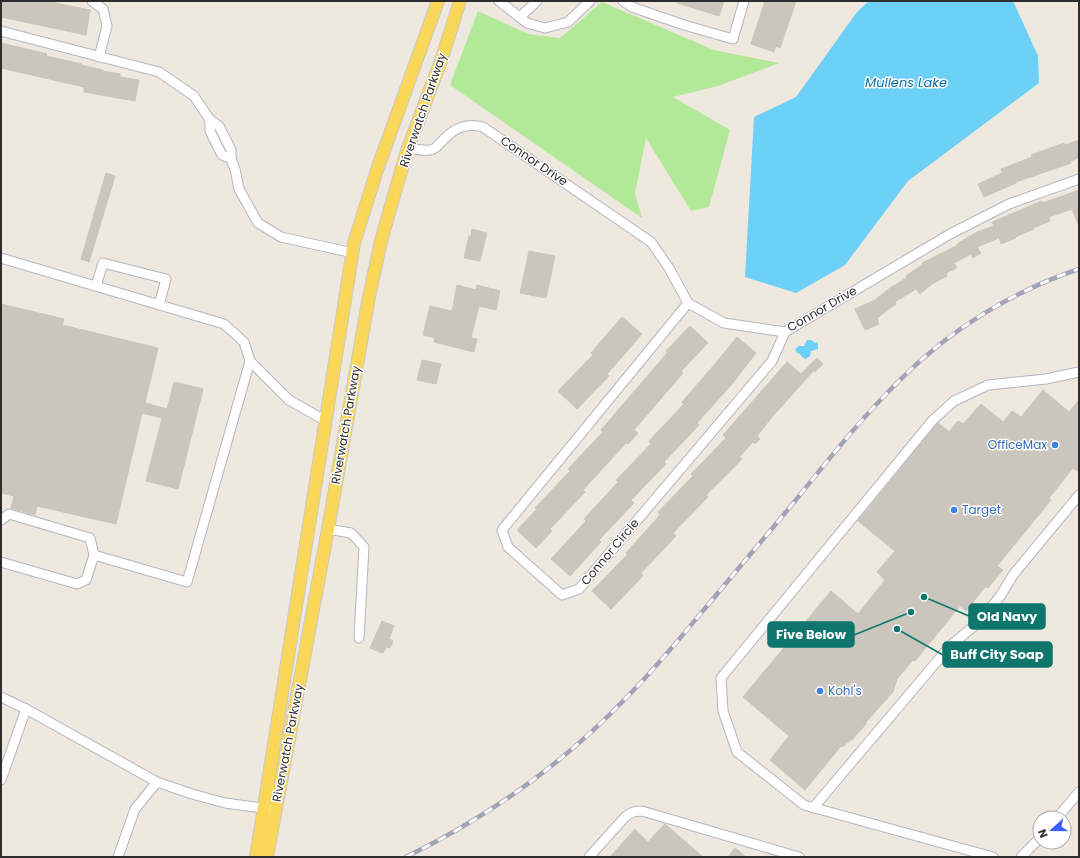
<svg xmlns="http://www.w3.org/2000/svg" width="1080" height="858" viewBox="0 0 1080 858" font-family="Poppins,sans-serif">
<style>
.green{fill:#b2e998}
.water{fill:#6cd0f7}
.building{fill:#cbc6bd;stroke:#cbc4b8}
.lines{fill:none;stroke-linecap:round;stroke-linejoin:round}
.minor-casing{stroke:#b3b5c1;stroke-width:11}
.major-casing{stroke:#c8c8c8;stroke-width:14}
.minor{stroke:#fff;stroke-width:9}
.major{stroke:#fad759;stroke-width:12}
.rail-casing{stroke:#a1a4b8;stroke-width:4.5}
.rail{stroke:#fff;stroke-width:3;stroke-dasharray:9;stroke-linecap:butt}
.shop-dot{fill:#3f7fe0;stroke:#fff;stroke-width:1.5}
.labels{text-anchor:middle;stroke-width:3;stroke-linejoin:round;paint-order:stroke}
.street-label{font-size:12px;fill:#2d2d2d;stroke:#fff}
.shop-label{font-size:12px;fill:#366cbe;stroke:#fff;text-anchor:start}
.water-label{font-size:13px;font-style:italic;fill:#056ea9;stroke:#fff}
.leader{fill:none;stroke:#0f766e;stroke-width:1.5}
.callout-dot{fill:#0f766e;stroke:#fff;stroke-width:1.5}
.callout{fill:#0f766e;stroke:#0f766e;stroke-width:1.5}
.callout-label{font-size:13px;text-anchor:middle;font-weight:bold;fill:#fff}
</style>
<rect width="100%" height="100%" fill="#efe8df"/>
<polygon class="green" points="602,2 714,50 779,63 718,86 673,97 730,130 709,207 691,211 646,138 635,193 642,218 450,85 478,11 528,34 560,38"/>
<g class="water">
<polygon points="869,1 1013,1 1038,56 1039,83 908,181 845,265 796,293 745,277 754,117 796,97 857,12"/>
<polygon points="807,340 811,340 815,343 817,342 818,345 818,349 811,351 810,356 806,359 803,358 800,354 797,353 795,349 799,346 804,346"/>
</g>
<g class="building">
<polygon points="1,1 46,1 90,10 86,35 1,17"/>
<polygon points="677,1 724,1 719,16 677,3"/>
<polygon points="765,1 796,1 780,48 776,46 774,52 751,44"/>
<polygon points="1,43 47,54 46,56 82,64 81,65 103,70 103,71 120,74 120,77 139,80 135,101 84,92 84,87 1,68"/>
<polygon points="1079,140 1079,158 1070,161 1071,163 1016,182 1016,183 984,197 978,184 1002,173 1001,169 1032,157 1031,155 1064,143 1065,145"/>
<polygon points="106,173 115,176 89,262 81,259"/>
<polygon points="1079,190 1079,224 1078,224 1072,209 1049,217 1050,221 1033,228 1034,229 1015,237 1016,238 1001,244 999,238 977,247 981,253 973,258 971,254 954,263 957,268 946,273 947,276 932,284 920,294 916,289 895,302 896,304 877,318 879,324 865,330 855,309 875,300 890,288 908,277 906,276 923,264 922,263 958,245 957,244 977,232 994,226 992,222 1042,201 1043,203"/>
<polygon points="472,229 487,233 480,261 464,258 469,236 471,236"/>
<polygon points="529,251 555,256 546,298 520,293"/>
<polygon points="457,285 476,290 477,285 500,291 496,310 479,306 471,338 477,339 474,352 434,342 435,338 423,335 430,306 452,311"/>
<polygon points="1,304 64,319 62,325 158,348 145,403 167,409 174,382 203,389 178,489 146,481 162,418 142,413 116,524 37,506 35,515 11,508 14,496 1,493"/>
<polygon points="622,317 642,334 607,374 609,376 577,409 558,391 593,355 591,353"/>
<polygon points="690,326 708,343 681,371 683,373 634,430 638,433 628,444 626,443 583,490 585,492 550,529 552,531 536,548 517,530 537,509 535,508 570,471 568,469 603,432 601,430 668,352 666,351"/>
<polygon points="737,337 756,353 732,384 697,423 699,425 664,462 666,464 631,500 634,503 599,540 601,542 570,576 551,559 586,521 584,519 618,482 616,480 651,444 649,441 684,404 682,402 715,364"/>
<polygon points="817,358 823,364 815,372 814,370 772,417 757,436 760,439 755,444 753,442 739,457 742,459 706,495 708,497 673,533 676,536 641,573 643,576 611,609 592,591 628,554 626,553 660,515 658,512 693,476 691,474 726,438 723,435 787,362 801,374"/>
<polygon points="422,360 441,364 436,384 417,380"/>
<polygon points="1043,390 1069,412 1079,400 1079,472 1073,468 1049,498 1051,500 997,566 1003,570 988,588 985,587 966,611 960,606 915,661 913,660 897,679 893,692 866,722 866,724 852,740 851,739 849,742 848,742 842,747 841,746 805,790 770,760 789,736 743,697 831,591 858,614 885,580 877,572 895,551 858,521 936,425 938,423 949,432 958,421 963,424 981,404 1003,422 1012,411 1021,417"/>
<polygon points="382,621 394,626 389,639 393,641 390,648 386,647 383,653 370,648"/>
<polygon points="665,824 703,857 610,857 635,829 648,842"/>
<polygon points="735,848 746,857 728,857"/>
</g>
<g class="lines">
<g class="minor-casing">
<g id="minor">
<polyline points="92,1 103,9 107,26 99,57"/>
<polyline points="499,1 527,23 545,28 568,22 590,1"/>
<polyline points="623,1 632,7 684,25 733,39 744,1"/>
<polyline points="520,17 537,1"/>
<polyline points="1,31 159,72 194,96 210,120 219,126 231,150 231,159 235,169 239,189 258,223 281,237 353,253"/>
<polyline points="210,120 210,131 222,155 231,159"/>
<path d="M408 148C415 149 423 151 430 150 437 149 440 143 444 139 456 127 467 123 483 127L651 242 669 268 688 303 724 323 785 332 950 234 1009 204 1079 179"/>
<polyline points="1,258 224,324 244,342 250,361 289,400 326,421"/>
<polyline points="96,286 103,263 166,279 159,305"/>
<polyline points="688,303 502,530 508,547 562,595 579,589 772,361 785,332"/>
<polyline points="1,520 9,514 90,538 94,555 86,580 77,584 1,562"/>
<polyline points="328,529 351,533 364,547 359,638"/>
<polyline points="94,555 187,582 250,361"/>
<polyline points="1,697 26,709 157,782 192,794 225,803 269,809"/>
<polyline points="1,780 26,709"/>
<polyline points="813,808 950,646 980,621 1001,595 1013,575 1079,495"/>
<polyline points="1057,818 1079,792"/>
<polyline points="118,857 135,809 157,782"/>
<path d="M589 857 625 817C631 812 635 811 642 811L799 857"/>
<polyline points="993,857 804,805 737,752 723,711 721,678 932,421 954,401 988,385 1046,379 1079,372"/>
<polyline points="1021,857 1040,838"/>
</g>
</g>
<g class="major-casing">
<g id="major">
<polyline points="256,857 354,243 378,167 438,1"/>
<polyline points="267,857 328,529 369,297 381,241 397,185 408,148 441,61 460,1"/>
</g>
</g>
<use href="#minor" class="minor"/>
<use href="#major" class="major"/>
<g class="rail-casing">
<path id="rail" d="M406 857C488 817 563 764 626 698 657 667 685 632 713 599 740 566 768 534 795 501 829 459 863 416 902 378 951 329 1013 291 1079 269"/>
</g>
<use href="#rail" class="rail"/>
</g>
<g class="shop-dot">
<circle cx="1055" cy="445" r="4"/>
<circle cx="954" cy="510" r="4"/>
<circle cx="820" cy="691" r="4"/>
</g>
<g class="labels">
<g class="street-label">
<text transform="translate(423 110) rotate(-71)" y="4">Riverwatch Parkway</text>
<text transform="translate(534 161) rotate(34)" y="4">Connor Drive</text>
<text transform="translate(822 309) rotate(-30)" y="4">Connor Drive</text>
<text transform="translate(346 425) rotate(-80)" y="4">Riverwatch Parkway</text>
<text transform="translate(610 552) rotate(-50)" y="4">Connor Circle</text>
<text transform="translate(288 743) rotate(-79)" y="4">Riverwatch Parkway</text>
</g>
<g class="shop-label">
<text x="1047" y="449" text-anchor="end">OfficeMax</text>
<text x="962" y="514">Target</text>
<text x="828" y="695">Kohl's</text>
</g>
<g class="water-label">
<text x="906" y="87">Mullens Lake</text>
</g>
</g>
<path class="leader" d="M924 597L969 616M911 612L854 635M897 629L943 655"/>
<g class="callout-dot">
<circle cx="924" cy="597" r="4"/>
<circle cx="911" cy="612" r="4"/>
<circle cx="897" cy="629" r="4"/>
</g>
<g class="callout">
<rect x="969" y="604" width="76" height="25" rx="4"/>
<rect x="768" y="622" width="86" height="25" rx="4"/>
<rect x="943" y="642" width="109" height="25" rx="4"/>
</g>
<g class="callout-label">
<text x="1007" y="621">Old Navy</text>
<text x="811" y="639">Five Below</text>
<text x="997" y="659">Buff City Soap</text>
</g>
<rect width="1080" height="858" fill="none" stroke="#2d2d2d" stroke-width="4"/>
<g transform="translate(1052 830) rotate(249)"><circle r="19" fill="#ffffff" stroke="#ababab"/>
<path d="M0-3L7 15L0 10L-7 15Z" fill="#3c5dff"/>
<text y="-6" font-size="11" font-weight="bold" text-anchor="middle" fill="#2d2d2d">N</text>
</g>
</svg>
